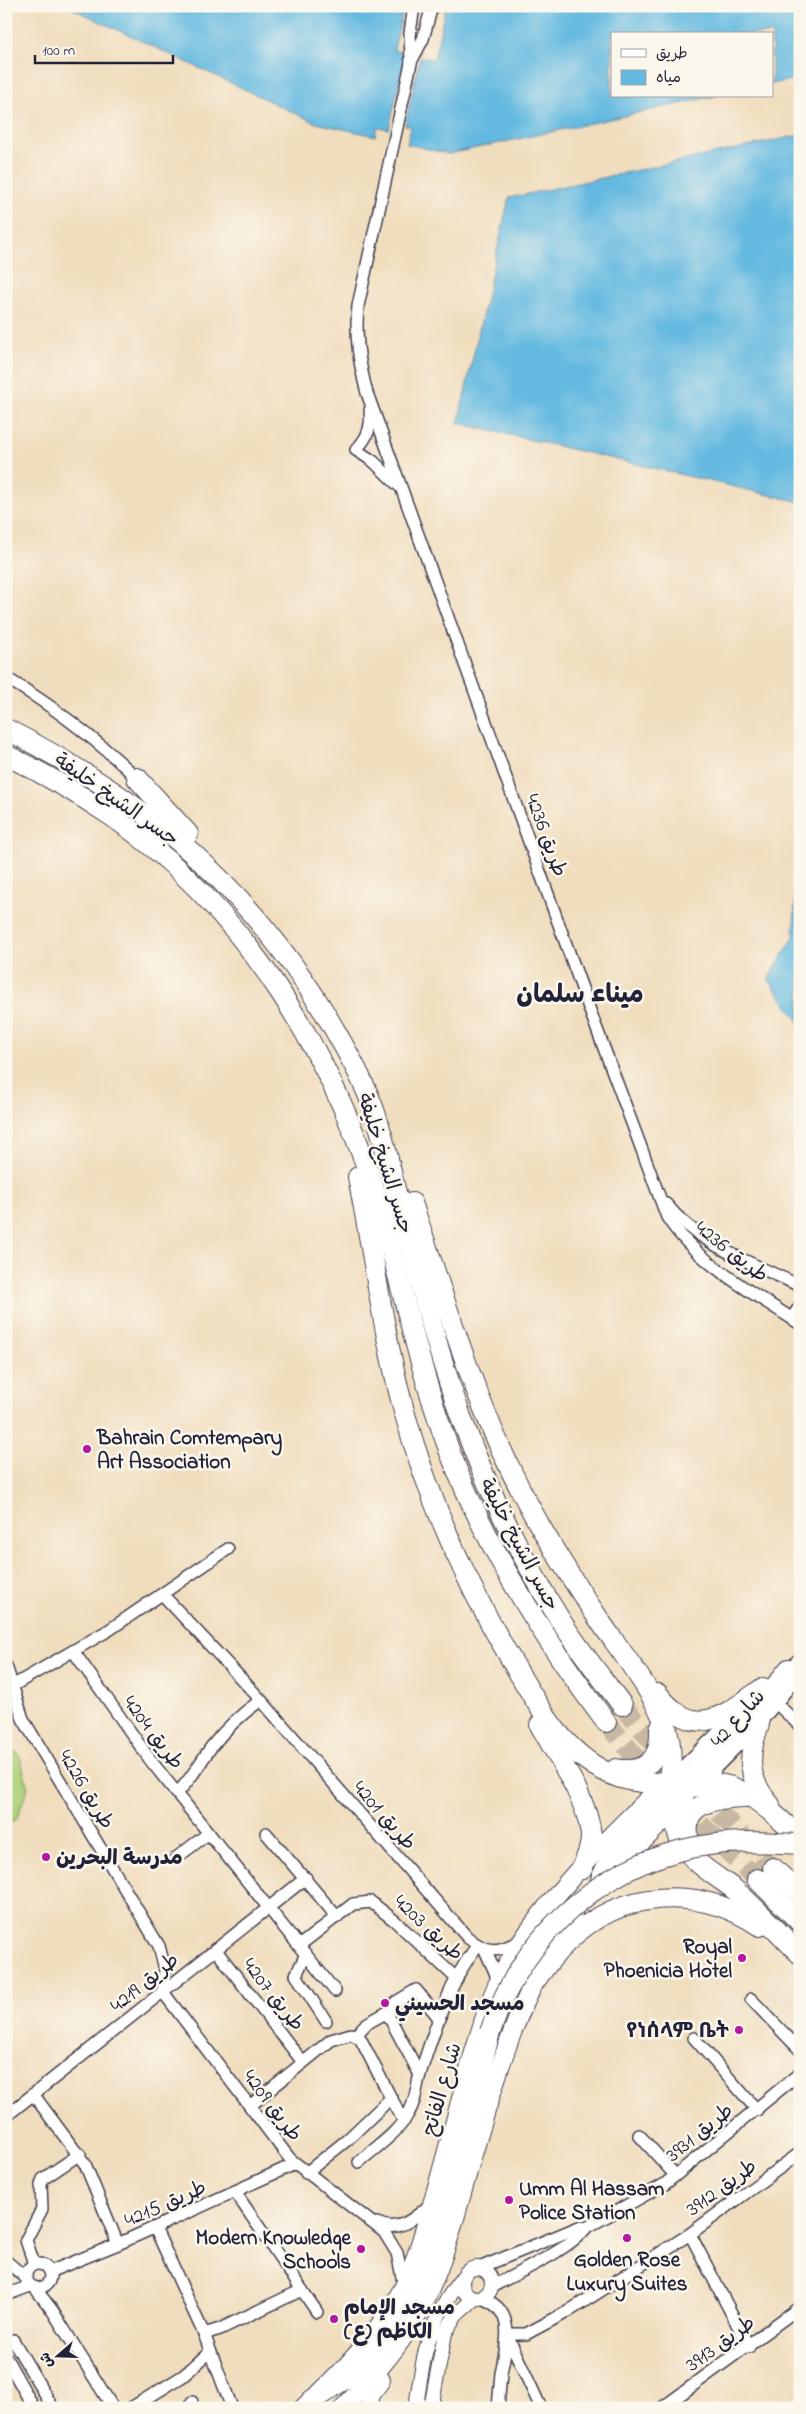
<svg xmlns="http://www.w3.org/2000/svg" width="806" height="2414" viewBox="0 0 806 2414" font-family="'Indie Flower','Playpen Sans Arabic','Noto Sans Ethiopic',sans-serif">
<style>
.green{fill:#aed179;stroke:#687a5a}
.water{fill:#64b9e0;stroke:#436e8e}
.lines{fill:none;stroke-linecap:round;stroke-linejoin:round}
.motorway-tunnel{stroke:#c7b8a3;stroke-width:20;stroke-dasharray:20 10;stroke-linecap:butt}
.minor-casing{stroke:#413e4e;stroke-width:14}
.tertiary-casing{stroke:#413e4e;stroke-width:16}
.primary-casing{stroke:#413e4e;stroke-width:20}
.motorway-casing{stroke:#413e4e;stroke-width:22}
.minor{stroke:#fff;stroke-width:11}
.tertiary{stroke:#fff;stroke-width:14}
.primary{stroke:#fff;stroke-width:18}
.motorway{stroke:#fff;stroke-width:20}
.motorway-bridge-casing{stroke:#413e4e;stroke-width:22;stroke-linecap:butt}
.motorway-bridge{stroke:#fff;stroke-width:20}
.poi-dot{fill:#b5179e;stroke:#fbf7ec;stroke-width:2}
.labels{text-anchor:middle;stroke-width:5;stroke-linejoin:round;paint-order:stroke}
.street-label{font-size:21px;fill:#22223b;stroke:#fbf7ec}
.poi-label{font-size:21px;font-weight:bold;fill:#22223b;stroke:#fbf7ec;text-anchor:start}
.district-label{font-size:26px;font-weight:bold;fill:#22223b;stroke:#fbf7ec}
</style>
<rect width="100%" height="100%" fill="#fbf7ec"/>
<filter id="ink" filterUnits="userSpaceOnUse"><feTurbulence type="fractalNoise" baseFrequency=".02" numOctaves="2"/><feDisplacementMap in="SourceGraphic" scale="10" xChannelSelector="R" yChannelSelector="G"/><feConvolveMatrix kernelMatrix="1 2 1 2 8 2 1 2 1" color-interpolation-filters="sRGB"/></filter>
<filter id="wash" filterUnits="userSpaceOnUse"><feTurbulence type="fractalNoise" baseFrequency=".0096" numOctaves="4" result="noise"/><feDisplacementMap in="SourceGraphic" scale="20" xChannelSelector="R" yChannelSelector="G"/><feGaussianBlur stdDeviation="1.12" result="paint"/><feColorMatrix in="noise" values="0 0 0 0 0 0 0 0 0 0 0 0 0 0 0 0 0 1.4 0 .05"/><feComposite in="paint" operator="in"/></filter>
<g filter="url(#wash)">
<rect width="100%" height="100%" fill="#f0ddbd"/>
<polygon class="green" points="6,1747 19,1754 28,1788 17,1818 6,1827"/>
<g class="water">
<polygon points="67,6 404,6 394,50 406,53 389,129 377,127 375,136 316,123"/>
<polygon points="446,6 800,6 800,78 772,84 772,34 612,34 612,96 716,96 449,154 407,144 411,126 405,125 420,57 434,59"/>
<polygon points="800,135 800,502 458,423 509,198"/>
<polygon points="800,736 800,1023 768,979 794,937"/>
</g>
</g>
<g filter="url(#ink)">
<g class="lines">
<g class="motorway-tunnel">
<polyline points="622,1705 667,1759"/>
<polyline points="606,1722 653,1778"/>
<polyline points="698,1791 773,1868"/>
<polyline points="679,1804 757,1879"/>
</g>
<g class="minor-casing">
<g id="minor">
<path d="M414 6 410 33 411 63 358 306C355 337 359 363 367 393L592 1016 667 1217C696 1263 756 1294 800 1324"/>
<polyline points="411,62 423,39 432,6"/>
<path d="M370 410C372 427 368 437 356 450L373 461 399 486"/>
<path d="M6 678C55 707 97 740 137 778"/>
<path d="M666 1204C700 1246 753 1263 800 1286"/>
<polyline points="792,1318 800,1306"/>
<path d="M163 1595 261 1700 467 1937C487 1954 499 1953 521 1940"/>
<polyline points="74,1652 151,1761 335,1991"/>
<polyline points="6,1666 23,1719 159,1946 165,1969 163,1992"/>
<polyline points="785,1672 800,1658"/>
<polyline points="14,1685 109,1630 228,1549"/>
<polyline points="776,1703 800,1726"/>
<polyline points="706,1778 759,1724 800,1674"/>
<polyline points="670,1779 737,1714"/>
<path d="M177 1793C192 1779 200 1762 212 1746 226 1728 243 1713 261 1700"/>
<polyline points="266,1833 337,1917"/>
<polyline points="176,1858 209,1833"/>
<polyline points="300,1945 353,1904 371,1902 395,1921 457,1979"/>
<polyline points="215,1949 302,2061"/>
<polyline points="485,1950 495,1972 498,1984"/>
<polyline points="306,1954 296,1975 326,2021"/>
<polyline points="163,1992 290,2159 384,2232 397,2253 404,2286"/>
<polyline points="751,1999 800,2050"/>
<polyline points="387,2013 420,2075"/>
<polyline points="356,2035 366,2024 393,2009 396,2002 416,1990 440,2019"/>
<polyline points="694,2038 757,2110"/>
<polyline points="33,2094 85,2164 118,2244"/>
<polyline points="251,2105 331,2040 351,2034 360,2038 391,2098 404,2121"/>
<polyline points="6,2116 306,1878"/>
<polyline points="639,2135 675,2175"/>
<path d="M359 2162C376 2147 397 2134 408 2114 416 2102 416 2088 420 2074 434 2031 449 1982 477 1946"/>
<polyline points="306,2173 347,2140 391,2098"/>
<polyline points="235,2192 317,2312"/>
<path d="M377 2223C399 2234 416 2217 432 2203"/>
<polyline points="155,2228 204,2334 232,2408"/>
<polyline points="690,2234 749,2347"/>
<polyline points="6,2261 25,2277"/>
<circle cx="38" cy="2276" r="12"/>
<polyline points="34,2264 26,2240 42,2209 41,2185 43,2179 80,2154"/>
<polyline points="479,2268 579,2227 586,2228"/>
<polyline points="49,2272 118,2244 295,2164"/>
<path d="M492 2287C518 2272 569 2250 586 2228L665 2184 800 2073"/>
<polyline points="35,2288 52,2310 113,2408"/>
<polyline points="6,2295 30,2286"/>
<path d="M480 2298C518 2308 506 2346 501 2373 500 2385 499 2396 498 2408"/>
<polyline points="204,2334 220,2329 302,2290"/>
<polyline points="508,2334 526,2334 569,2311 690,2234 800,2153"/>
<polyline points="509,2339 541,2408"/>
<polyline points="6,2341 13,2340 53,2408"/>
<polyline points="6,2358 34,2408"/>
<polyline points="131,2408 183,2376 210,2352"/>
<polyline points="190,2408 192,2402"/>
<polyline points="662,2408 800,2307"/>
</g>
</g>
<g class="tertiary-casing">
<g id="tertiary">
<circle cx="477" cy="2283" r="15"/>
<path d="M416 2408C423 2354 428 2322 462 2278"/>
<polyline points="431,2408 445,2333 456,2315 475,2298"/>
</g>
</g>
<g class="primary-casing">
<g id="primary">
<polyline points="604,1880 683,1801"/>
<path d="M303 2408C340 2377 382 2329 404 2286 416 2263 422 2236 430 2211 444 2164 456 2116 469 2069 478 2040 485 2010 498 1983 533 1909 608 1837 667 1781"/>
<path d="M343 2408C368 2382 391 2357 410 2327 442 2276 455 2217 471 2161 498 2069 519 1995 573 1914"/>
<polyline points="371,2408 369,2396 381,2380"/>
<polyline points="430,2408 431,2406"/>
</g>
</g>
<g class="motorway-casing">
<g id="motorway">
<path d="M6 729C147 801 253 889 333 1027 349 1055 365 1083 375 1113 384 1138 389 1164 395 1189 417 1267 435 1348 464 1425 489 1492 521 1557 559 1618 578 1648 601 1677 622 1705"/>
<path d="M6 755C43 773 79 794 113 817 246 909 338 1062 382 1215 406 1302 424 1391 459 1475 497 1565 548 1644 606 1722"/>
<polyline points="137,778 188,834"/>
<path d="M358 1177C374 1255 383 1334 404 1411 429 1501 468 1588 516 1668 540 1709 563 1752 608 1773 639 1788 678 1783 710 1774"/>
<path d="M412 1203C448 1309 479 1417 534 1515 555 1554 579 1590 604 1627 623 1654 655 1695 666 1726 674 1751 672 1788 657 1810 636 1831 608 1854 600 1883"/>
<path d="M789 1669C776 1686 762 1703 748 1719 722 1750 659 1795 681 1842 692 1863 717 1876 735 1890 758 1910 779 1933 800 1954"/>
<path d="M658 1694C695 1742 724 1716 763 1688"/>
<path d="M759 1724C747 1757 747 1778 770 1805"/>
<path d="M540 1725C557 1756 588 1800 591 1835 592 1846 586 1858 582 1869"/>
<path d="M616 1769C646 1774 662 1759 660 1728"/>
<path d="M693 1787C734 1771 773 1813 800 1838"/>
<path d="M689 1841C680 1801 717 1798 745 1797"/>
<polyline points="773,1868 800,1894"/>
<polyline points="757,1879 800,1922"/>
<path d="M530 1988C541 1972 553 1955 568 1941 621 1889 699 1885 760 1926"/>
<polyline points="311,2401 348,2377 369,2357 421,2278 441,2219 490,2032"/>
</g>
</g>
<use href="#minor" class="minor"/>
<use href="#tertiary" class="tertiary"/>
<use href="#primary" class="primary"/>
<use href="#motorway" class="motorway"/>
<g class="motorway-bridge-casing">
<path id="motorway-bridge" d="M490 2032C524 1931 609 1856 716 1844 744 1840 772 1843 800 1844"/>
</g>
<use href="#motorway-bridge" class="motorway-bridge"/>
</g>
</g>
<g class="poi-dot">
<circle cx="87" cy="1449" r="5"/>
<circle cx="46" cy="1857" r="5"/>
<circle cx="742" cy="1958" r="5"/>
<circle cx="385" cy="2003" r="5"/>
<circle cx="739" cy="2030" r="5"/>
<circle cx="509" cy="2200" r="5"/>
<circle cx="627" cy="2238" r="5"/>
<circle cx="361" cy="2249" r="5"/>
<circle cx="334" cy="2319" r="5"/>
</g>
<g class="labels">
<g class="street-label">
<text transform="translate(117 799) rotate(35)" y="7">جسر الشيخ خليفة</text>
<text transform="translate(547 835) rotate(70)" y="7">طريق 4236</text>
<text transform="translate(386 1163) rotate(73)" y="7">جسر الشيخ خليفة</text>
<text transform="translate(732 1251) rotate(38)" y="7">طريق 4236</text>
<text transform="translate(520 1544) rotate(62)" y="7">جسر الشيخ خليفة</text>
<text transform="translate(737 1718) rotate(-48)" y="7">شارع 42</text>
<text transform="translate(154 1732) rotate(53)" y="7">طريق 4204</text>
<text transform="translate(87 1789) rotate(59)" y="7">طريق 4226</text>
<text transform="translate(385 1815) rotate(49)" y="7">طريق 4201</text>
<text transform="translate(429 1927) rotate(43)" y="7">طريق 4203</text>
<text transform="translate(144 1982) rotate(-39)" y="7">طريق 4219</text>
<text transform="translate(274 1994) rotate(52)" y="7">طريق 4207</text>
<text transform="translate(441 2089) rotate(-74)" y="7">شارع الفاتح</text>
<text transform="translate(273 2105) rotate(53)" y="7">طريق 4209</text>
<text transform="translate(699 2132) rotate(-39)" y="7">طريق 3931</text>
<text transform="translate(721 2187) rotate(-36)" y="7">طريق 3912</text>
<text transform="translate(165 2203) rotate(-24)" y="7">طريق 4215</text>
<text transform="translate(720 2343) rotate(-36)" y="7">طريق 3913</text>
</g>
<g class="poi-label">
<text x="97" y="1444">Bahrain Comtempary<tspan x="97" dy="24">Art Association</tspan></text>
<text x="56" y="1864">مدرسة البحرين</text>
<text x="732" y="1953" text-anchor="end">Royal<tspan x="732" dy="24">Phoenicia Hotel</tspan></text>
<text x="395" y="2010">مسجد الحسيني</text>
<text x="729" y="2037" text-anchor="end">የነሰላም ቤት</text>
<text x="519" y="2195">Umm Al Hassam<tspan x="519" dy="24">Police Station</tspan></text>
<text x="351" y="2244" text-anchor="end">Modern Knowledge<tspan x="351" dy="24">Schools</tspan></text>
<text x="627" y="2266" text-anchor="middle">Golden Rose<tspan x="627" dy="24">Luxury Suites</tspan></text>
<text x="344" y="2314">مسجد الإمام<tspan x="344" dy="24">الكاظم (ع)</tspan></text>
</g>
<g class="district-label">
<text x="580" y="1002">ميناء سلمان</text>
</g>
</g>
<rect width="806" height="2414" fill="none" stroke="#fbf7ec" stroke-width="25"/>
<rect x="611" y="32" width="162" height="65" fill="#fbf7ec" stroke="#a4a2a5"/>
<rect x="621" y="49" width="25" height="8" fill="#ffffff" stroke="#a4a2a5"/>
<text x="656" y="58" font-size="15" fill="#22223b">طريق</text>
<rect x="621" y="70" width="25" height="15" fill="#64b9e0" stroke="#a4a2a5"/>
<text x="656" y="82" font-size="15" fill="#22223b">مياه</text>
<g transform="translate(58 2356) rotate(250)" stroke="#fbf7ec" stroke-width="4" paint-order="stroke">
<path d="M0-4L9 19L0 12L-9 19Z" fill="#22223b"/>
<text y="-8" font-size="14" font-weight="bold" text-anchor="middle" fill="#22223b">ش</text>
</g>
<path d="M35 55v8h138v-8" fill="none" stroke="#22223b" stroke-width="2.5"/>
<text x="42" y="55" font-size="15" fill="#22223b" stroke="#fbf7ec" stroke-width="4" paint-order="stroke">100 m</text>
</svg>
